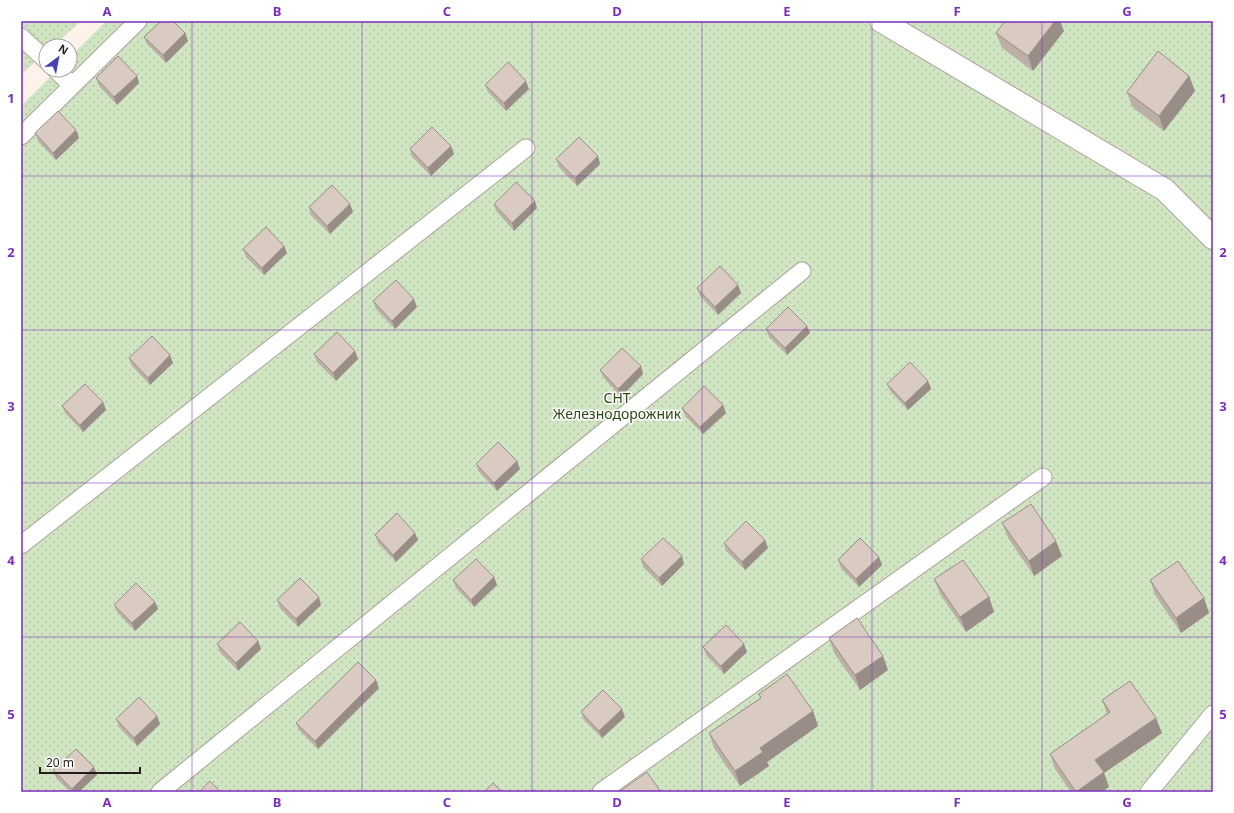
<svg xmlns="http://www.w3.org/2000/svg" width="1234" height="813" viewBox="0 0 1234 813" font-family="'Noto Sans',sans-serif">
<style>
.grass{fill:url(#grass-dots)}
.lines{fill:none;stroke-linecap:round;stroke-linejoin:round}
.lane-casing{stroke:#b0a299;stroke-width:19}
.street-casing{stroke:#b0a299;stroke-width:24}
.lane{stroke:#fff;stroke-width:17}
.street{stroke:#fff;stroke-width:22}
.wall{fill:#bbafa6}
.shaded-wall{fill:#988e87}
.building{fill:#d9cbc1;stroke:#988e87}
.grid{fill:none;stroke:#7b2cbf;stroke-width:1;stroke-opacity:0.55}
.labels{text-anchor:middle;stroke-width:3;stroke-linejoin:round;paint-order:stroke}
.park-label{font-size:14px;fill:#2d4715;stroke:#fff}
.neatline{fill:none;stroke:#7b2cbf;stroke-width:1.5}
.grid-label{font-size:13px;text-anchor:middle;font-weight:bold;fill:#7b2cbf}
</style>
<defs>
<pattern id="grass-dots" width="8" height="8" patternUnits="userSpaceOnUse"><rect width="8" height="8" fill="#d0e5c2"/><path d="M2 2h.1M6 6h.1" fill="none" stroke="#b2c4a6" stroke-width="1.8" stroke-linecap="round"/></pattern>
</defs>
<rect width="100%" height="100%" fill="#fef2ea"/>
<g class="grass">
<polygon points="21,21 81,21 53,46 46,46 46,52 21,75"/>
<polygon points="106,21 1213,21 1213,792 21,792 21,106 57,70 70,70 70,57"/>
</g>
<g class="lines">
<g class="lane-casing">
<g id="lane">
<polyline points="21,37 46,60"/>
<polyline points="56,70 72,85"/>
<polyline points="21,136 138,21"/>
<polyline points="21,545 526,148"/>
<polyline points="160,792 802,271"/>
<polyline points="601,792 1043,477"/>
<polyline points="1149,792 1213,714"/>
</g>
</g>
<g class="street-casing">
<polyline id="street" points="881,21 1165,190 1213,238"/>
</g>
<use href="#lane" class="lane"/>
<use href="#street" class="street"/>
</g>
<g class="wall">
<polygon points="1005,21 1060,21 1064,31 1033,71 1002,48 996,33"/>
<polygon points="185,33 188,41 166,63 147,44 144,37"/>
<polygon points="137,76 139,83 117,105 99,86 96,78"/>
<polygon points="1189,76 1195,91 1164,131 1132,107 1127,92"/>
<polygon points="485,85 529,89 506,111 488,92"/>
<polygon points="76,130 79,138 56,160 38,141 35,133"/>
<polygon points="451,146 454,154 431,176 412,157 410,149"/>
<polygon points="556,159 600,164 577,186 559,167"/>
<polygon points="350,204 353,212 330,234 311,215 309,207"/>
<polygon points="494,204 537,208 514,231 496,211"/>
<polygon points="284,246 287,253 264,275 246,257 243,249"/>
<polygon points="738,285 741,293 718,315 700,296 697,288"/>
<polygon points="373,301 417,307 395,329 376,309"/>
<polygon points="766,329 810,333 787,355 769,337"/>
<polygon points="355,351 358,359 336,381 317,362 314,354"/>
<polygon points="129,358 173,363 150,385 132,366"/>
<polygon points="641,366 643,374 621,397 603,377 600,370"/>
<polygon points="928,381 931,389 908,410 890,391 887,384"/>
<polygon points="103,402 106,410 83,432 65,413 62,406"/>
<polygon points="723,405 726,413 703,434 685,416 682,408"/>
<polygon points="476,464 520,469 497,491 479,472"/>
<polygon points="1002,523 1062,556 1034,576 1008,538"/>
<polygon points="375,535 418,540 396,562 378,543"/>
<polygon points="724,543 768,548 745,570 726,551"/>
<polygon points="879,557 882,565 859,587 841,568 838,560"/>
<polygon points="641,559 684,564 662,586 643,567"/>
<polygon points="494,577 497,585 474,607 456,588 453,580"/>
<polygon points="934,579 989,597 994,612 966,632 940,594"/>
<polygon points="1150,580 1204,598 1209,613 1181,633 1155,595"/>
<polygon points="277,600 321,605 298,627 280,608"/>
<polygon points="155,602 158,609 135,631 117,612 114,605"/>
<polygon points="829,638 888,670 860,690 834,653"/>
<polygon points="258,641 261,649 238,671 220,652 217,644"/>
<polygon points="703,647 747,652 724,674 706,655"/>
<polygon points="379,688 318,749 299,730 296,723"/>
<polygon points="759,694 813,711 818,726 767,762 769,766 740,786 714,748 709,733 760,698"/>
<polygon points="1102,700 1162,733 1104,773 1109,787 1102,792 1071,792 1055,769 1050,754 1107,714"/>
<polygon points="581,712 625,717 602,738 584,720"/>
<polygon points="157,716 160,724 137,746 119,727 116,719"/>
<polygon points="53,770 97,775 79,792 70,792 56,778"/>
</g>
<g class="shaded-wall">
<polygon points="1055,21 1060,21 1064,31 1033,71 1028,56"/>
<polygon points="185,33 188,41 166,63 163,55"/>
<polygon points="137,76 139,83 117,105 114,97"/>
<polygon points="1189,76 1195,91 1164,131 1159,116"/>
<polygon points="526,81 529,89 506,111 504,103"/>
<polygon points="76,130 79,138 56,160 53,153"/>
<polygon points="451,146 454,154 431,176 428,168"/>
<polygon points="598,156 600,164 577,186 575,178"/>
<polygon points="535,201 537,208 514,231 512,223"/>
<polygon points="350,204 353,212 330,234 327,226"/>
<polygon points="284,246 287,253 264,275 262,268"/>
<polygon points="738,285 741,293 718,315 715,307"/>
<polygon points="414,299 417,307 395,329 392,321"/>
<polygon points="807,326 810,333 787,355 785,348"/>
<polygon points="355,351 358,359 336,381 333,373"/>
<polygon points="170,355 173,363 150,385 148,378"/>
<polygon points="641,366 643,374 621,397 618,389"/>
<polygon points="928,381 931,389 908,410 905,403"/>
<polygon points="103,402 106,410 83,432 80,425"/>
<polygon points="723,405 726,413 703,434 700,427"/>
<polygon points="517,461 520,469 497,491 494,483"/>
<polygon points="415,533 418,540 396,562 393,555"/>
<polygon points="765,540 768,548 745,570 742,562"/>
<polygon points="1056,541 1062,556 1034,576 1029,561"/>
<polygon points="682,556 684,564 662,586 659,578"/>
<polygon points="879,557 882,565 859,587 856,579"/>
<polygon points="494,577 497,585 474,607 471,600"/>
<polygon points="319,597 321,605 298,627 296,619"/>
<polygon points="989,597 994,612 966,632 960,617"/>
<polygon points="1204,598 1209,613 1181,633 1176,618"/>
<polygon points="155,602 158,609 135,631 132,623"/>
<polygon points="258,641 261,649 238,671 236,663"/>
<polygon points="744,644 747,652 724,674 721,666"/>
<polygon points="883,656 888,670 860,690 855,675"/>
<polygon points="376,680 379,688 318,749 315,741"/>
<polygon points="622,709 625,717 602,738 599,731"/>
<polygon points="813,711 818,726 767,762 769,766 740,786 735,771 760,748"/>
<polygon points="157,716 160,724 137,746 134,738"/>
<polygon points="1156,718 1162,733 1104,773 1109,787 1102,792 1076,792 1095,760"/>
<polygon points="94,767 97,775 79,792 73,792 72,789"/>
</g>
<g class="building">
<polygon points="161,21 173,21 185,33 163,55 144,37"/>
<polygon points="1005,21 1055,21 1028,56 996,33"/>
<polygon points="1158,51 1189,76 1159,116 1127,92"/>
<polygon points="118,56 137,76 114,97 96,78"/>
<polygon points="508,62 526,81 504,103 485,85"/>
<polygon points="58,111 76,130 53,153 35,133"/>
<polygon points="432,127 451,146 428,168 410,149"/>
<polygon points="579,137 598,156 575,178 556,159"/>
<polygon points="516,182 535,201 512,223 494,204"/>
<polygon points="332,185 350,204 327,226 309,207"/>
<polygon points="266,227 284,246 262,268 243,249"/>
<polygon points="720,266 738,285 715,307 697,288"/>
<polygon points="396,280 414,299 392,321 373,301"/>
<polygon points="788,307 807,326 785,348 766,329"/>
<polygon points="337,332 355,351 333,373 314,354"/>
<polygon points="152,336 170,355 148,378 129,358"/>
<polygon points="622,348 641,366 618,389 600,370"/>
<polygon points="910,362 928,381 905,403 887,384"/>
<polygon points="85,384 103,402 80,425 62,406"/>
<polygon points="704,386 723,405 700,427 682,408"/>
<polygon points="498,442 517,461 494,483 476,464"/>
<polygon points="1031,504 1056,541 1029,561 1002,523"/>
<polygon points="397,513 415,533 393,555 375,535"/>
<polygon points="746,521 765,540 742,562 724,543"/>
<polygon points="663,538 682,556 659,578 641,559"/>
<polygon points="860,538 879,557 856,579 838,560"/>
<polygon points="476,559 494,577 471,600 453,580"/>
<polygon points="963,560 989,597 960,617 934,579"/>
<polygon points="1178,561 1204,598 1176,618 1150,580"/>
<polygon points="300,578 319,597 296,619 277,600"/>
<polygon points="136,583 155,602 132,623 114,605"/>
<polygon points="857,618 883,656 855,675 829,638"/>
<polygon points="240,622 258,641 236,663 217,644"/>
<polygon points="726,625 744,644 721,666 703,647"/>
<polygon points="358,662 376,680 315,741 296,723"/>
<polygon points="787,674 813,711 760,748 763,752 735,771 709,733 761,698 759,694"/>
<polygon points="1130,681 1156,718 1095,760 1104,772 1076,792 1050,754 1110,712 1102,700"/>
<polygon points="603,690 622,709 599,731 581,712"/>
<polygon points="139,697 157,716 134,738 116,719"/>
<polygon points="76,749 94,767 72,789 53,770"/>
<polygon points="647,772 661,792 619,792"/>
<polygon points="210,781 221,792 199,792"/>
<polygon points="493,783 502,792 484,792"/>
</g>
<path class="grid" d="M192 21V792M362 21V792M532 21V792M702 21V792M872 21V792M1042 21V792M21 176H1213M21 330H1213M21 483H1213M21 637H1213"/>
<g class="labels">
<g class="park-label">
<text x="617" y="403">СНТ<tspan x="617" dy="16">Железнодорожник</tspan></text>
</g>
</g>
<rect width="1234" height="813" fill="none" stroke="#ffffff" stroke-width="44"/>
<g transform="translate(58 58) rotate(32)"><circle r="19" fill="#ffffff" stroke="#a7a5a3"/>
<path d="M0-3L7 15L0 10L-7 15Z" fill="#4542b7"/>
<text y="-6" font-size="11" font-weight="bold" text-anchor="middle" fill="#221d19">N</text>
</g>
<path d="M40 767v6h100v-6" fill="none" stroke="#221d19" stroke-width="2"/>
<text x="46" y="767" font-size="12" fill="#221d19" stroke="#ffffff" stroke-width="3" paint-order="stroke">20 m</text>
<rect x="22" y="22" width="1190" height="769" class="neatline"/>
<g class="grid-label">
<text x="107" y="16">A</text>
<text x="277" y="16">B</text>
<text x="447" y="16">C</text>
<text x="617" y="16">D</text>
<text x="787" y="16">E</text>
<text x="957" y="16">F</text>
<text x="1127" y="16">G</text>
<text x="11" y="103">1</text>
<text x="1223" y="103">1</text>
<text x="11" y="257">2</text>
<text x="1223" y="257">2</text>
<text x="11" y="411">3</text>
<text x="1223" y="411">3</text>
<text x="11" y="565">4</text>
<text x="1223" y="565">4</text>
<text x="11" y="719">5</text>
<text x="1223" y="719">5</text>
<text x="107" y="807">A</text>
<text x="277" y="807">B</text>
<text x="447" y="807">C</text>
<text x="617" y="807">D</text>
<text x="787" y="807">E</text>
<text x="957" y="807">F</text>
<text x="1127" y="807">G</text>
</g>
</svg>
